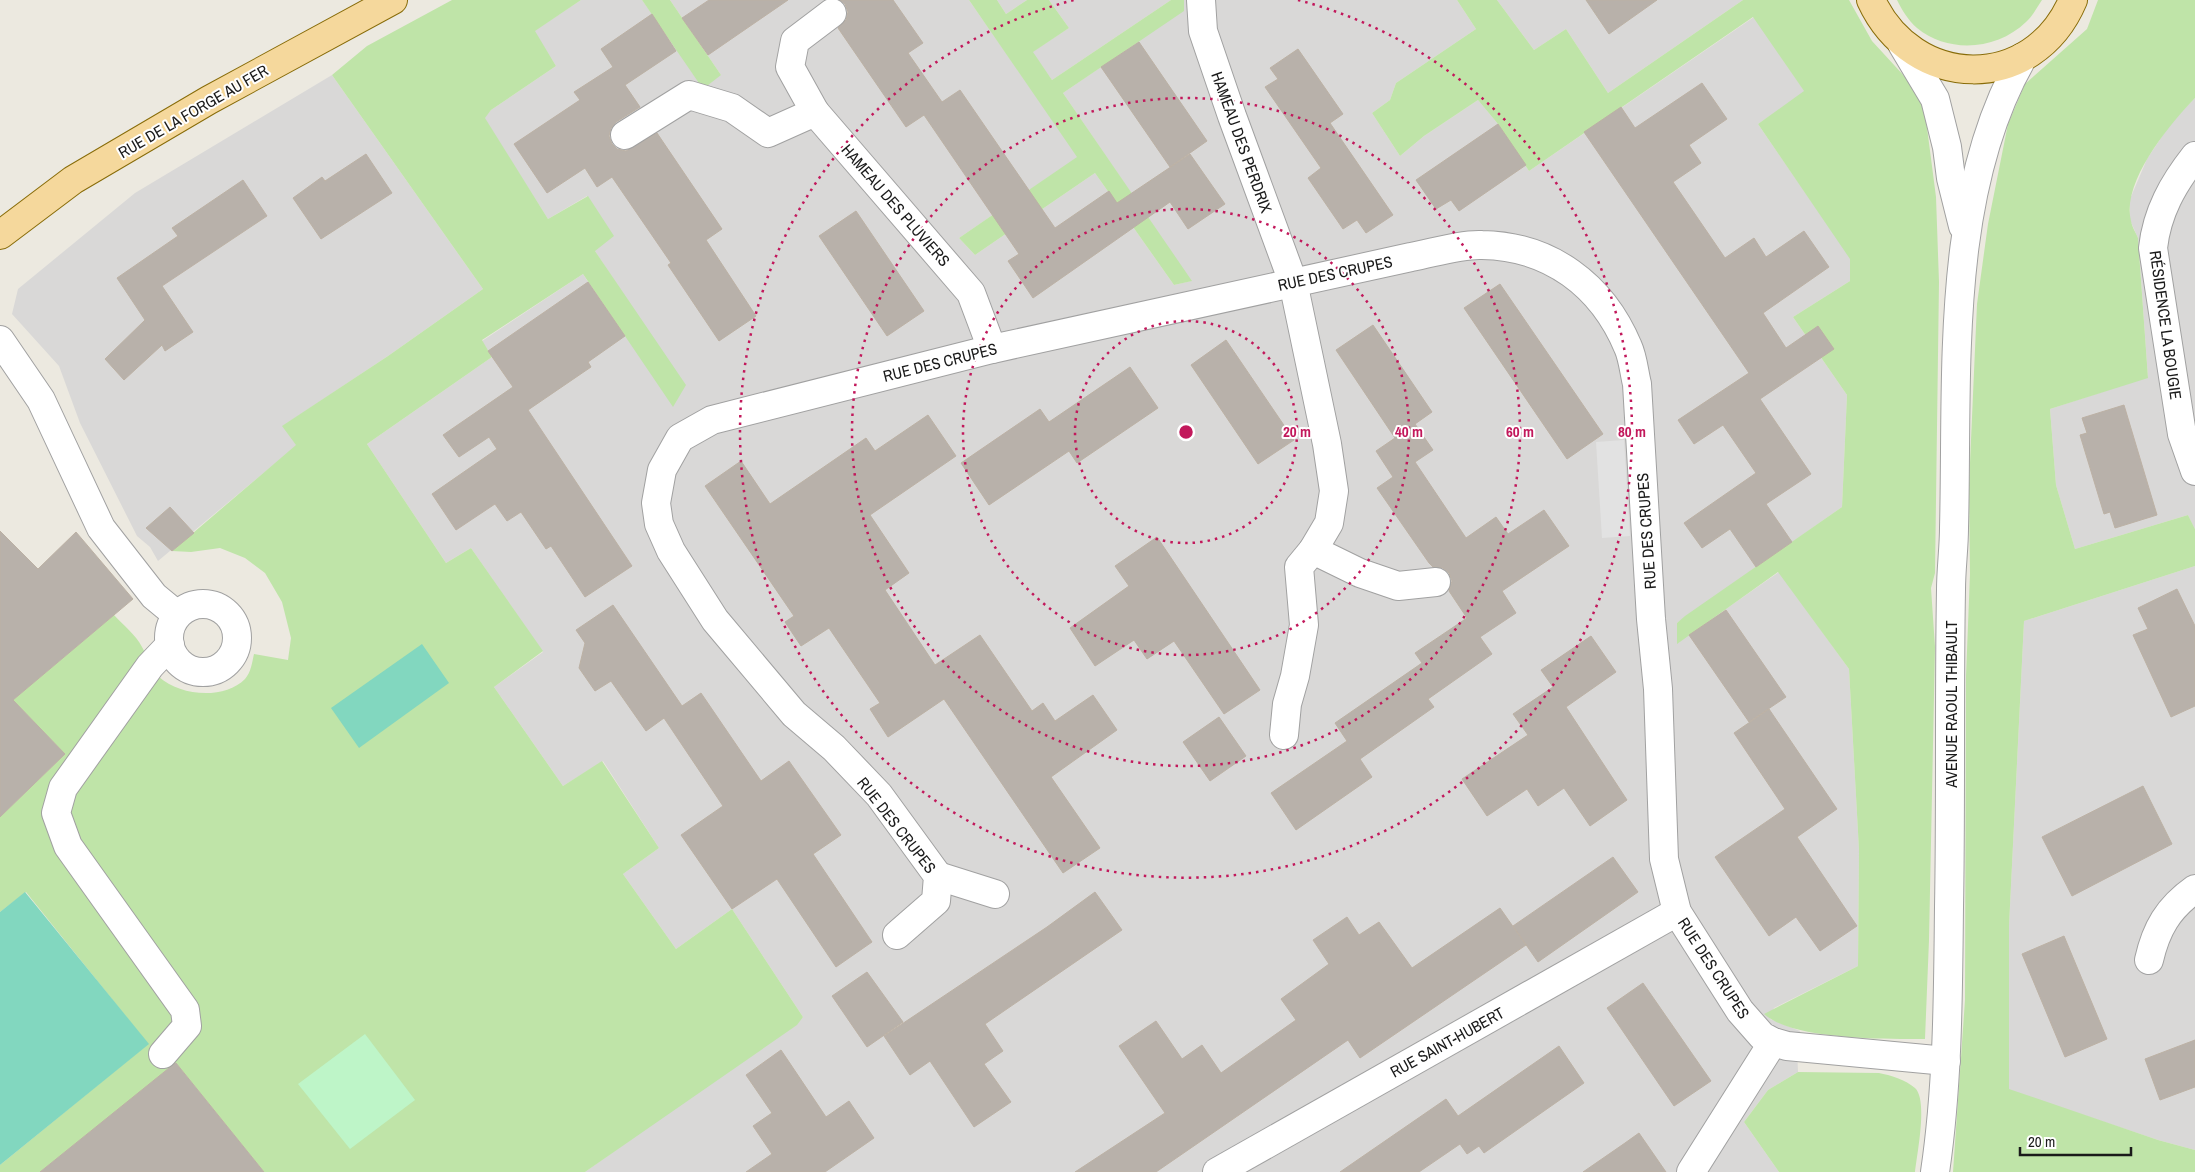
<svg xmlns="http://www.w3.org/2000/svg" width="2195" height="1172" viewBox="0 0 2195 1172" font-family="'Archivo Narrow',sans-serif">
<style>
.residential{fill:#d9d8d7}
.grass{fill:#bfe4a8}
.park{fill:#bef5c8}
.pitch{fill:#82d7bf}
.parking{fill:#e2e2e2}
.building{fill:#b8b1aa;stroke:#bcb1a4}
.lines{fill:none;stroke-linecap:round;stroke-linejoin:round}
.minor-casing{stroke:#a1a1a1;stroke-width:30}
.major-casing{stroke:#886c09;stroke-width:30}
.minor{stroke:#fff;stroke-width:28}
.major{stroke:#f5d89c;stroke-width:28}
.ring{fill:none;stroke:#c2185b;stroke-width:2.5;stroke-dasharray:2.5 5}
.labels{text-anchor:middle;stroke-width:4;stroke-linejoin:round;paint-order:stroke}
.street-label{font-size:16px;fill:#1a1a1a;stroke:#fff}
.centre{fill:#c2185b;stroke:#fff;stroke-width:2.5}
.ring-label{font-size:15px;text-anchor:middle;font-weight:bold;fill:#c2185b;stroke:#fff;stroke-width:4;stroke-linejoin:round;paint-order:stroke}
</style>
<rect width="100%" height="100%" fill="#ece9e0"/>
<g class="residential">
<polygon points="581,0 642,0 652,14 721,75 670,0 969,0 1078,157 959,238 975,255 1095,173 1174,285 1191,281 1063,93 1101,67 1184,0 1457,0 1476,29 1396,83 1390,100 1372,113 1400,156 1424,136 1478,100 1498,124 1529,171 1754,17 1805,92 1758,124 1851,259 1850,281 1793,317 1847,395 1842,507 1677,623 1677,643 1779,572 1849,669 1859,850 1858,966 1774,1008 1770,1019 1800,1031 1797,1048 1798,1072 1768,1090 1744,1122 1779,1172 585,1172 803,1017 732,909 676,949 623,874 659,848 603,761 563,786 494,687 543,652 471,548 446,563 367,444 492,357 482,341 583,274 588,282 624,295 595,251 587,196 548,219 484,118 491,110 556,66 534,31"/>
<polygon points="997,0 1027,0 1006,14"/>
<polygon points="1049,0 1171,0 1052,80 1032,52 1069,28"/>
<polygon points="1497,0 1743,0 1608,93 1566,29 1534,50"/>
<polygon points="332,75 483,289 388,356 283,426 297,445 158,561 150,547 137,536 80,423 59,366 12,314 18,289 135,193"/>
<polygon points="2195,98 2195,529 2188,515 2075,549 2056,485 2050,409 2148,377 2138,238 2130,220 2130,199 2147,159 2171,123"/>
<polygon points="2195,566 2195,1150 2158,1140 2009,1090 2009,926 2024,621"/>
</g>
<g class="grass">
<path d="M452 0H581L535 31 556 66 491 110 485 118 548 219 588 196 614 236 595 251 686 385 673 407 583 274 482 340 492 357 367 444 446 563 471 548 543 651 494 687 563 786 602 761 659 848 623 874 676 949 732 909 803 1017 797 1025 585 1172H264L176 1063 40 1172H0V1165L148 1044 26 892 0 912V817L65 754 13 700 114 615C123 625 136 635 142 647 148 657 149 669 159 677 180 696 224 700 245 679 251 672 252 663 254 654L288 660 291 638 282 602 265 573 245 558 220 548 191 552 172 551 296 445 282 426 388 356 483 289 332 75 367 46Z"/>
<polygon points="642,0 670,0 721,75 703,89"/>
<polygon points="969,0 997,0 1006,14 1027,0 1049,0 1069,28 1033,52 1052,80 1171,0 1184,0 1184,11 1063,93 1192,281 1174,285 1095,173 975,255 959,238 1077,157"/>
<path d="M1457 0H1497L1534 50 1566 29 1608 93 1743 0H1849L1872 41 1917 90 1926 120 1936 197 1939 282 1935 573 1931 588 1935 647 1929 940 1925 1039C1885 1039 1793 1040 1764 1014L1858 966 1859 850 1849 669 1778 572 1677 644V623L1685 616 1842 507 1847 395 1793 317 1850 281V259L1758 124 1804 91 1753 17 1529 171 1498 124 1478 100 1424 136 1400 156 1372 113 1390 100 1396 83 1476 29Z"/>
<path d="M1897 0H2042C2037 7 2033 16 2026 22 1997 50 1949 54 1917 28 1908 20 1902 10 1897 0Z"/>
<path d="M2098 0H2195V98C2170 124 2121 182 2131 221 2132 227 2136 233 2138 238L2148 378 2050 409 2056 485 2075 549 2188 515 2195 529V566L2024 621 2009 926V1089L2158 1140 2195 1150V1172H1953L1965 1000 1966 676 1970 574 1969 485 1977 304 1988 224 2008 124 2025 84 2087 29Z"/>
<path d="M1798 1072 1879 1073C1890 1075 1906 1080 1915 1088 1928 1100 1917 1154 1915 1172H1779L1744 1122 1768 1090Z"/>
</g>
<polygon class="park" points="365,1034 415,1100 350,1149 298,1084"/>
<g class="pitch">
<polygon points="422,644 449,683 359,748 331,708"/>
<polygon points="25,892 149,1044 0,1165 0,912"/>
</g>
<polygon class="parking" points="1624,440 1630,536 1602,538 1596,442"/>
<g class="building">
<polygon points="709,0 788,0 708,55 682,18"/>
<polygon points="840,0 893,0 923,43 908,53 942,102 960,90 1055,228 1109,191 1117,203 1190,154 1225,204 1188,229 1170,202 1033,298 1008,261 1019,254 924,115 906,127 838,28 846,20 848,12 845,4"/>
<polygon points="1586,0 1657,0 1609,34"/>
<polygon points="652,14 676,51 625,85 640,107 616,122 611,128 609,136 612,144 617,149 626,151 657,133 722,229 706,240 756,316 719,341 668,265 671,263 612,177 597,187 585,168 547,193 514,144 580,100 574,92 613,67 601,49"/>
<polygon points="1139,42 1207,141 1170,167 1101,67"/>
<polygon points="1298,49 1343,114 1330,123 1393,215 1366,233 1357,220 1343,229 1308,178 1321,168 1265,87 1278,79 1270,68"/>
<polygon points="1702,83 1727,119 1689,145 1701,163 1673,182 1725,258 1754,238 1766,257 1804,231 1829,267 1763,313 1786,348 1818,326 1834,349 1760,399 1811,474 1766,504 1792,542 1756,567 1730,529 1702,548 1684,523 1756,473 1723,425 1694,444 1678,420 1749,373 1584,132 1621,107 1635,128"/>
<polygon points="1498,124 1526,165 1459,211 1451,200 1436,209 1416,180"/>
<polygon points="366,154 392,193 321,239 293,198 322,177 325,181"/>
<polygon points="243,180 267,216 162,286 193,332 165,351 162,345 124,380 105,359 145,320 117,278 178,236 172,228"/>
<polygon points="856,211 924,311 887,336 819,236"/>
<polygon points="588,282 625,336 588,362 591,367 528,410 632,566 585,597 551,546 546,549 521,512 507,521 495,504 456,530 432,494 497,449 489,437 459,457 443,435 513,387 488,351"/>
<polygon points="1500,284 1603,434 1567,459 1464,308"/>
<polygon points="1373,325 1432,412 1415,424 1433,450 1415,462 1466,538 1496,517 1508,534 1544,510 1569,546 1502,591 1516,613 1480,637 1492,654 1428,699 1434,707 1360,759 1372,777 1296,830 1271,793 1347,741 1335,723 1422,663 1415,653 1467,618 1449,591 1452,581 1449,573 1443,568 1433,567 1429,563 1377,488 1393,477 1376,451 1395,438 1336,350"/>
<polygon points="1226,340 1294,440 1258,464 1191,365"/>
<polygon points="1130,367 1158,408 1077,463 1069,451 989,505 961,463 1040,409 1049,422"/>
<polygon points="2124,405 2157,515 2115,528 2110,512 2104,514 2080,435 2087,433 2082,418"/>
<polygon points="928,415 956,456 870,515 909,573 885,590 935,665 980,635 1032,711 1043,703 1055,721 1093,695 1117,730 1051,777 1100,848 1063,873 944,699 888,737 870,709 880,703 829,628 801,646 785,622 794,616 705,486 741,461 770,504 866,438 875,451"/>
<polygon points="170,507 194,533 172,551 146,528"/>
<polygon points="0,531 38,569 76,532 133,599 13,700 65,754 0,817"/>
<polygon points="1157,537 1260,690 1224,714 1174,641 1147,659 1134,640 1095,666 1070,628 1129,586 1115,566"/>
<polygon points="2177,589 2195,626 2195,706 2171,717 2133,635 2148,629 2138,608"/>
<polygon points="613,605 682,706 701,693 761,781 789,761 841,835 813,854 872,942 836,967 777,879 732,909 681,835 723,806 664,718 646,731 611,681 595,691 579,668 585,643 576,630"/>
<polygon points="1726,610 1786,697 1749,722 1689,635"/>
<polygon points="1591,636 1616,672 1566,707 1627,800 1590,826 1564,788 1538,806 1527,789 1487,816 1462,779 1528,735 1513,714 1553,687 1541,670"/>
<polygon points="1769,709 1837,809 1797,837 1857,926 1820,951 1796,917 1769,936 1715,857 1785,809 1734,733"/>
<polygon points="1219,717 1246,756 1210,781 1183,742"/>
<polygon points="2143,786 2172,844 2072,896 2042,837"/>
<polygon points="1613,857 1638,892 1538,962 1513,926"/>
<polygon points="1095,892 1122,930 985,1024 1003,1051 984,1064 1011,1102 974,1127 930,1061 910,1075 884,1036 1047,927"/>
<polygon points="1500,908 1526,945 1360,1058 1348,1040 1156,1172 1075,1172 1165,1113 1119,1046 1156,1021 1182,1059 1202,1045 1221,1073 1296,1020 1281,999 1329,964 1313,940 1347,917 1359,935 1379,922 1412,968"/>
<polygon points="2064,936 2107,1039 2065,1057 2022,954"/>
<polygon points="867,972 903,1022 867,1047 832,996"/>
<polygon points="1643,983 1711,1081 1674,1106 1607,1008"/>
<polygon points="2195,1040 2195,1087 2160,1100 2145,1059"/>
<polygon points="1559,1046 1584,1083 1484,1153 1479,1146 1467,1154 1460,1144 1419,1172 1340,1172 1446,1099 1458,1116"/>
<polygon points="781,1050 826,1117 849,1101 874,1138 825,1172 746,1172 772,1154 753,1126 772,1113 746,1075"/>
<polygon points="176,1063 264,1172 40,1172 174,1064"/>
<polygon points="1639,1133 1666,1172 1583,1172 1625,1143"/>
</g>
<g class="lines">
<g class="minor-casing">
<g id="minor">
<polyline points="1201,0 1203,31 1232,116 1293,282 1327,444 1334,491 1329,523 1313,550 1299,567 1304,625 1295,676 1287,704 1284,735"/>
<polyline points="1902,44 1935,99 1947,147 1951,178 1963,226"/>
<polyline points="815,112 790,67 795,41 832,13"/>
<polyline points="625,135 689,95 732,108 768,133 815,112 971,293 992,349"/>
<path d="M2195 156C2173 184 2157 212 2153 248L2182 434 2195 471"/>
<polyline points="0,340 41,400 101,528 154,596 177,615"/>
<polyline points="1313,550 1360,573 1398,586 1436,582"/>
<circle cx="203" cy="638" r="34"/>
<polyline points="938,876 995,894"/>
<path d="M897 935 936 901 938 876 879 795 834 748 794 714 715 620 671 551 659 524 656 503 662 470 680 438 712 420 992 349 1411 257C1433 253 1461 244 1482 245 1550 246 1602 285 1628 347 1633 358 1634 372 1637 384L1651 619 1658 689 1664 859 1677 912 1740 1011 1762 1036 1773 1042 1787 1046 1946 1061"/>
<path d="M2149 960C2156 929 2168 908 2195 889"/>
<polyline points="163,1054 187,1026 185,1010 68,846 56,813 63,788 150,666 170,645"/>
<polyline points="1217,1172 1677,912"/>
<polyline points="1691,1172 1773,1042"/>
<path d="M1935 1172C1948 1084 1948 995 1949 907 1951 801 1949 695 1951 590 1951 569 1954 548 1954 528 1958 376 1944 193 2023 57"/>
</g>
</g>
<g class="major-casing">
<g id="major">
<path d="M1871 0C1913 91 2033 94 2073 0"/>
<polyline points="0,235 73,180 209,100 393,0"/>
</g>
</g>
<use href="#minor" class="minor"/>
<use href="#major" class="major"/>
</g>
<g class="ring">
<circle cx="1186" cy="432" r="111"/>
<circle cx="1186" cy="432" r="223"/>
<circle cx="1186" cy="432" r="334"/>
<path d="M1298 0A446 446 0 1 1 1074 0"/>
</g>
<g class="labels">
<g class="street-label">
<text transform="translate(193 111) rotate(-30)" y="6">RUE DE LA FORGE AU FER</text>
<text transform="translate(1242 142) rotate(70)" y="6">HAMEAU DES PERDRIX</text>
<text transform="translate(896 205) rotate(49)" y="6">HAMEAU DES PLUVIERS</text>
<text transform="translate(1335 273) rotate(-12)" y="6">RUE DES CRUPES</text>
<text transform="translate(2166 325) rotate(82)" y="6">RÉSIDENCE LA BOUGIE</text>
<text transform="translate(940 362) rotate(-14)" y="6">RUE DES CRUPES</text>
<text transform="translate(1646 531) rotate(-94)" y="6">RUE DES CRUPES</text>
<text transform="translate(1951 704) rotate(-90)" y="6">AVENUE RAOUL THIBAULT</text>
<text transform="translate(897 825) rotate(52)" y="6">RUE DES CRUPES</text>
<text transform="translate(1714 968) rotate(57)" y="6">RUE DES CRUPES</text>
<text transform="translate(1447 1042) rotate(-29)" y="6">RUE SAINT-HUBERT</text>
</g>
</g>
<circle cx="1186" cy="432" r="8" class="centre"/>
<g class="ring-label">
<text x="1297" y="437">20 m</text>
<text x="1409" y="437">40 m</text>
<text x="1520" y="437">60 m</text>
<text x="1632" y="437">80 m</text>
</g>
<path d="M2020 1147v8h111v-8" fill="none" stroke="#1a1a1a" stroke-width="2.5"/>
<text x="2028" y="1147" font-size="15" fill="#1a1a1a" stroke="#ffffff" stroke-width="4" paint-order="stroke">20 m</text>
</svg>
